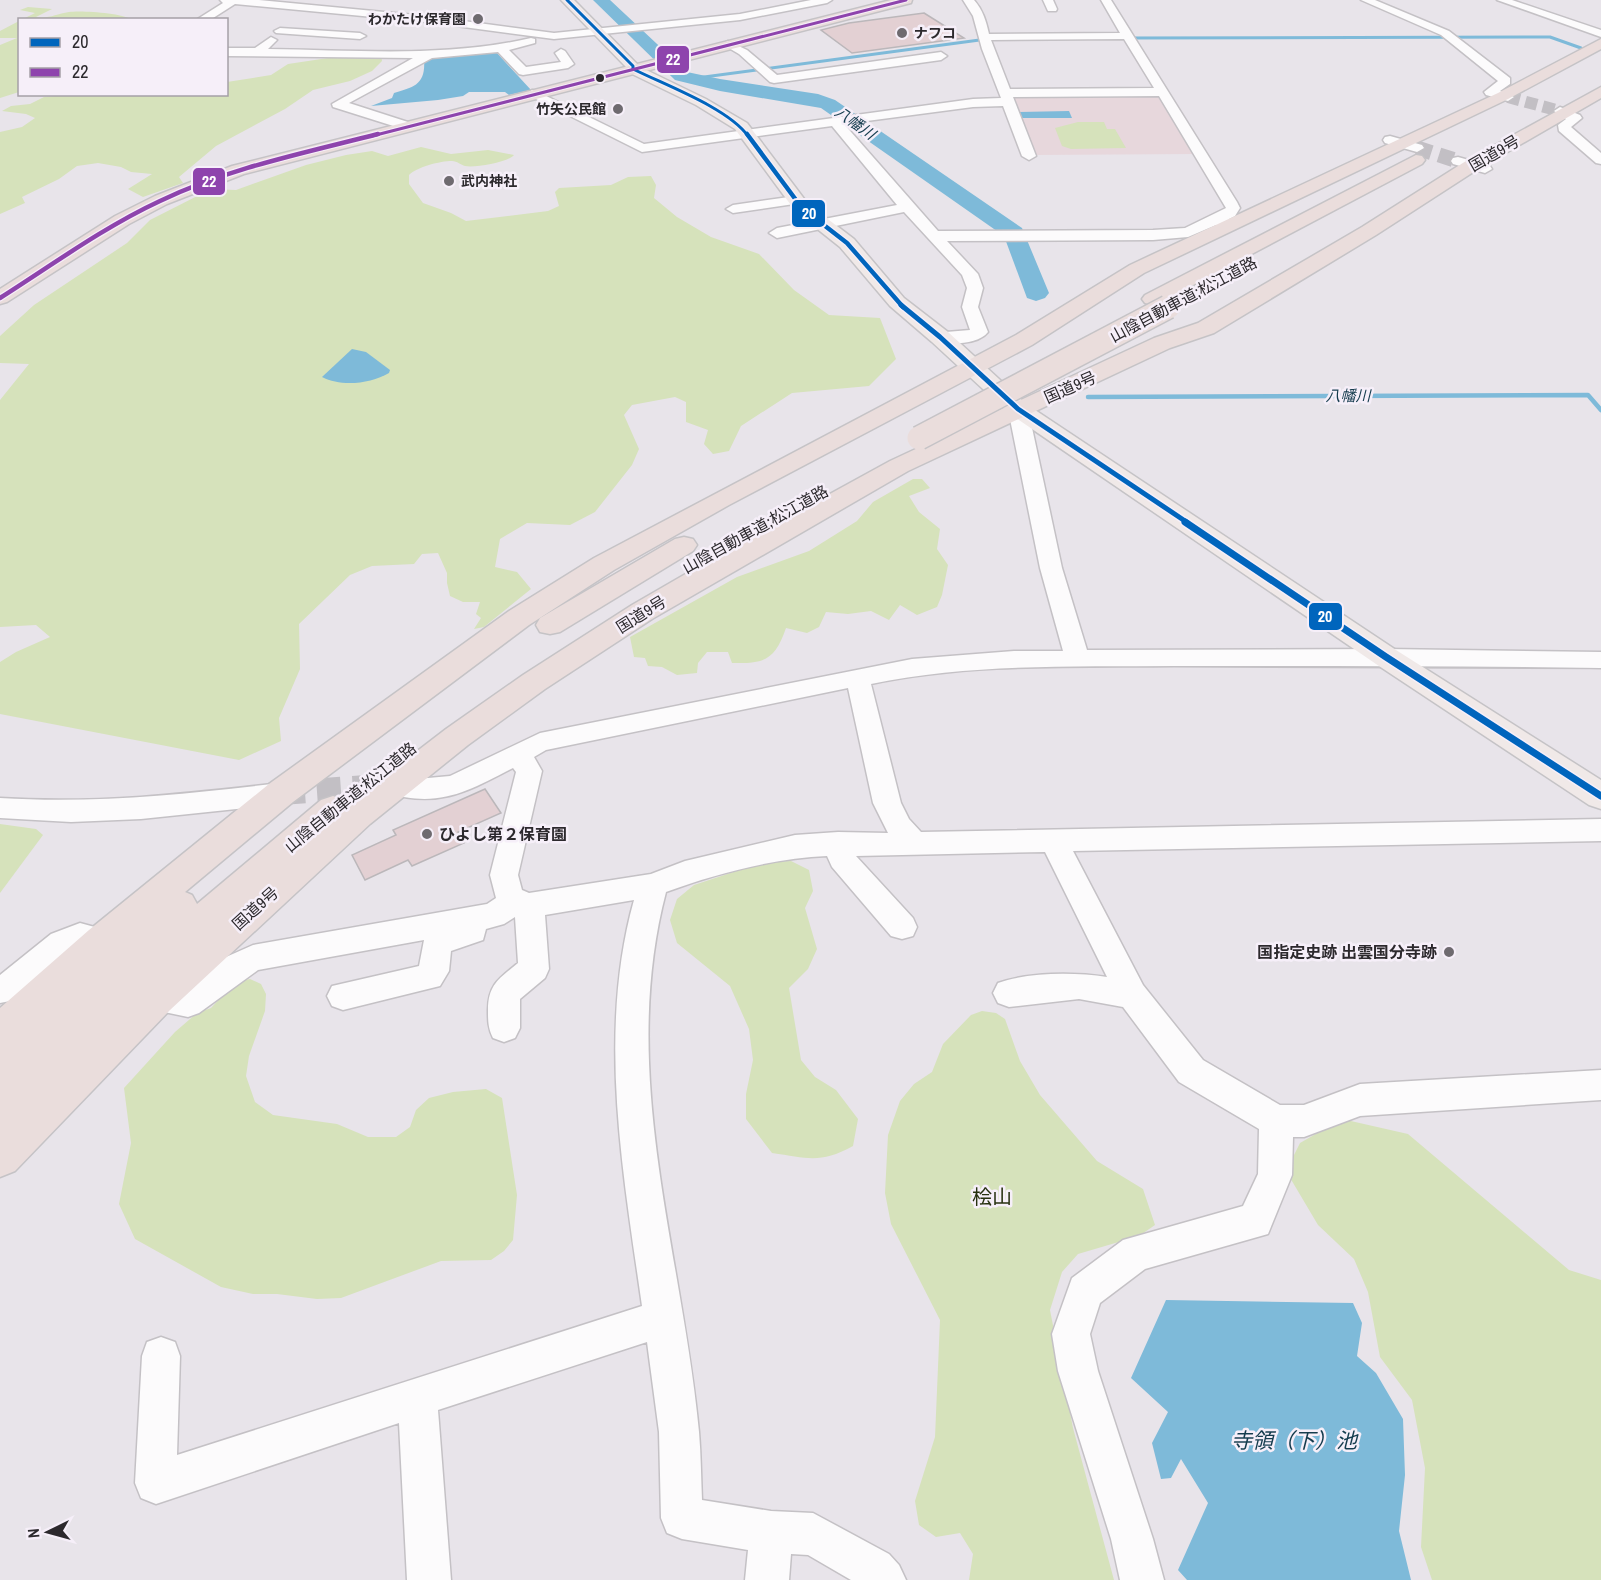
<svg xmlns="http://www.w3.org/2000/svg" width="1601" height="1580" viewBox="0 0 1601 1580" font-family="'Archivo Narrow','Noto Sans JP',sans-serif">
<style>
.commercial{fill:#e7d7dc}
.green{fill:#d6e2bb}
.water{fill:#7ebad9}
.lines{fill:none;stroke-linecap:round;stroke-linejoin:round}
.stream-far1{stroke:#7ebad9;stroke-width:3}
.stream{stroke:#7ebad9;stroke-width:4.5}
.river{fill:#7ebad9;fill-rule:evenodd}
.building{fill:#e3d0d3;stroke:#bbb7ba;stroke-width:1.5}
.minor-tunnel-far2{stroke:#c2bfc4;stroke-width:12;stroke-dasharray:12 6;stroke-linecap:butt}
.minor-tunnel-far1{stroke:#c2bfc4;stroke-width:15;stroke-dasharray:15 8;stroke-linecap:butt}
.minor-tunnel{stroke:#c2bfc4;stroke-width:24;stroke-dasharray:24 12;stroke-linecap:butt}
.minor-casing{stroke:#c4c1c5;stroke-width:3}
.major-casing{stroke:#c5c3c6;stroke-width:3}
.highway-casing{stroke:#c5c3c6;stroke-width:3}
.minor{fill:#fcfbfc;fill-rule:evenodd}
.major{fill:#f0e9e8;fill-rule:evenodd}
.highway{fill:#eadddc;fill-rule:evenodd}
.highway-bridge-casing{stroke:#c5c3c6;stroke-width:26;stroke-linecap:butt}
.highway-bridge{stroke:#eadddc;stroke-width:23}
.bus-1-far3-casing{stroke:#f6eff9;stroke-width:5}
.bus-1-far2-casing{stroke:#f6eff9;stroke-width:7}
.bus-1-far1-casing{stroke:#f6eff9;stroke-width:8}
.bus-1-casing{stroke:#f6eff9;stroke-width:10}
.bus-2-far1-casing{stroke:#f6eff9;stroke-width:5}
.bus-2-casing{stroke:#f6eff9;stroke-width:7}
.bus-1-far3{stroke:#0065bd;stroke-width:3}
.bus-1-far2{stroke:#0065bd;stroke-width:4.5}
.bus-1-far1{stroke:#0065bd;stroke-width:5}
.bus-1{stroke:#0065bd;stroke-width:7}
.bus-2-far1{stroke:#8e44ad;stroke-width:3}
.bus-2{stroke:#8e44ad;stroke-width:4.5}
.poi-dot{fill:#6e6a6f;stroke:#f6eff9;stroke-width:2}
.bus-dot{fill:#2c292d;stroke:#f6eff9;stroke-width:2}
.labels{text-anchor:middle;stroke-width:5;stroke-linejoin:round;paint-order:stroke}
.far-poi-label{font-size:14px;font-weight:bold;fill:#2c292d;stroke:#f6eff9;text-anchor:end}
.far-water-label{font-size:15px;font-style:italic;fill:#153c4e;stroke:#f6eff9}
.street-label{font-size:16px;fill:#2c292d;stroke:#f6eff9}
.poi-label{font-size:16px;font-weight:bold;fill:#2c292d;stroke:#f6eff9;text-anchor:start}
.near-park-label{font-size:20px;fill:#283211;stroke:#f6eff9}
.near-water-label{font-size:21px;font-style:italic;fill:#153c4e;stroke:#f6eff9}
.line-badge{stroke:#f6eff9;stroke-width:2}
.badge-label{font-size:16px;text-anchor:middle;font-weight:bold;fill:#fff}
</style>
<rect width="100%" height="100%" fill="#e8e4ea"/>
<polygon class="commercial" points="1158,94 1198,154 1033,155 1011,95"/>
<g class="green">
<path d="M28 7 52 9 36 17C49 19 56 14 69 12 80 10 121 13 131 19H23L35 13 20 10Z"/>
<polygon points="19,21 19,92 0,98 0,45 17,38 0,38 0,31"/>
<polygon points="381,55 382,61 372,71 350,81 313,90 285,109 216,146 179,177 183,183 143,197 128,189 152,174 131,172 121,167 98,163 77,166 59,179 22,197 25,203 0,214 0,132 22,127 35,118 26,114 2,111 11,106 30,104 44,97 77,94 226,94 227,82 271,75 288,64 328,58"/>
<polygon points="1078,122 1104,122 1107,129 1115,129 1126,148 1071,149 1062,146 1055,128"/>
<path d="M421 147 451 154 488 150 514 155C509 162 475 168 465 166 461 165 457 161 452 161 440 161 417 167 409 175V184L423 203 451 213 466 221 548 211 559 206 555 192 559 188 611 185 628 177 651 176 656 185 654 198 677 217 711 237 759 254 794 290 829 315 880 318 896 359 869 386 792 393 741 426 729 451 713 454 704 444 708 430 686 422V402L675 397 632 405 624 415 639 449 632 465 595 512 570 525 527 523 500 539 495 567 517 572 531 589 484 627 474 629 481 618 476 614 480 602H463L450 596 447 583V573L438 553 422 554 414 564 372 566 350 575 299 624 300 669 279 718 281 741 239 760 0 714V662L16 652 50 637 36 625 0 627V400L29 364 0 363V336L34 305 127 243 150 220 211 189 236 190 306 165 346 155 372 151 388 156Z"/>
<path d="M913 479H922L930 488 909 496 919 512 940 529 937 549 948 565 942 595 937 607 917 615 900 605 889 620 871 611 848 614 826 612 819 627 807 633 786 628C775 659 766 664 732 663L728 652H707L698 663 697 673 677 675 662 667 648 666 645 658 634 657 630 637 737 577 809 551 857 521 873 502Z"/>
<polygon points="0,824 36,829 43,835 0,893"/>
<path d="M791 861 809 870 813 891 805 908 817 949 808 969 789 988 801 1060 815 1077 836 1090 858 1119 853 1146C820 1164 808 1158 772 1153L746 1119V1094L753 1060 749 1029 730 986 677 943 670 920 677 899 694 885 764 862Z"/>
<polygon points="250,979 261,984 266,994 265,1011 249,1056 246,1076 255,1102 273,1115 337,1124 368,1137 396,1137 410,1127 416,1110 429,1098 453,1092 486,1089 502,1098 517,1195 513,1240 504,1251 491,1260 441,1261 341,1298 317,1299 277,1294 253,1294 221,1287 135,1239 119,1204 131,1143 124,1088 175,1032 197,1013 211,1008 235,982"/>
<polygon points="982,1011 996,1013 1005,1019 1020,1061 1040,1095 1097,1161 1143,1189 1155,1225 1139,1236 1078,1254 1062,1272 1050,1310 1073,1428 1114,1580 969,1580 973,1554 960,1533 936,1537 919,1525 915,1501 935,1437 940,1320 891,1224 885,1193 888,1135 900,1101 914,1084 932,1072 943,1044 971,1015"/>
<polygon points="1342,1119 1408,1134 1569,1270 1601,1280 1601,1580 1432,1580 1421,1547 1425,1468 1412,1400 1380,1357 1368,1292 1354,1259 1318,1225 1286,1171 1300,1143"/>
</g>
<g class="water">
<polygon points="598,0 607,0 664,57 658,59"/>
<path d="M491 51 497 53 531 90 509 95 505 92H469L463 96 438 100 371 106 392 98 394 93C414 87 426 85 424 59Z"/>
<polygon points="1069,111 1072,118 1022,118 1019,112"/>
<path d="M352 349 366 352 390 370 389 373C370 384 341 387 322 377Z"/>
<polygon points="1166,1300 1353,1303 1362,1323 1357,1356 1376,1373 1403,1419 1405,1475 1399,1531 1411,1580 1187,1580 1178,1570 1208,1503 1181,1459 1171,1478 1161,1479 1152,1443 1168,1412 1131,1378"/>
</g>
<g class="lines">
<g class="stream-far1">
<polyline points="1127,38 1550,37 1581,48"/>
<polyline points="689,79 987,39"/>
</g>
<polyline class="stream" points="1088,397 1588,395 1601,410"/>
<polygon class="river" points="593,0 610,0 687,72 720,79 818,94 835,100 1022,228 1049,293 1045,298 1036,301 1027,298 1004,236 821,108 720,91 675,80"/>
</g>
<g class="building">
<polygon points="924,13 964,38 852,53 821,30 849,23"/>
<polygon points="485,789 501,813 458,832 464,843 412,866 408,860 365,880 352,855 396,835 393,830"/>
</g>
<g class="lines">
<polyline class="minor-tunnel-far2" points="1508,97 1560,111"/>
<polyline class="minor-tunnel-far1" points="1417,148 1458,161"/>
<polyline class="minor-tunnel" points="281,793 394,785"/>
<g class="minor-casing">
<g id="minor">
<polygon points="220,0 259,0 426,16 554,33 740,14 811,0 832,0 827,3 740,20 554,39 426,22 235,4 210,20 196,20 223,3"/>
<path d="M963 0H974C983 10 986 21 989 34L1120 33 1101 0H1111L1237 202 1240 208 1235 216 1229 219 1236 224 1233 227 1228 229 1216 225 1188 237 1153 240 947 241 978 274 983 288 978 307 988 332C978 345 949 345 934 341L931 337 934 333 970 330 962 307 967 288 962 275 904 212 777 238 769 233 777 228 897 205 832 126 642 152 526 94 532 90 536 91 644 144 973 99 1001 98 982 49 973 16ZM1124 39 1154 88 1010 89 991 40ZM1159 96 1226 208 1185 228 1153 230 938 231 844 124 973 107 1003 106 1022 156 1029 160 1036 156 1013 97Z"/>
<polygon points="1043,0 1053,0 1057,9 1056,11 1048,11"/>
<polygon points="1361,0 1375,0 1449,31 1510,78 1510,84 1500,91 1514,97 1508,101 1486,95 1484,92 1498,81 1441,35"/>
<polygon points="1497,0 1512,0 1601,30 1601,37"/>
<polygon points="280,28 360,33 366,36 360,39 276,33 274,31"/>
<path d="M271 37 277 40 268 49C356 50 445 58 531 38L535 39V43L509 50 526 67 561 62 555 53 561 49 565 51 574 64 568 68 523 75 519 74 498 52 432 58 349 103 411 123 413 126 411 129 406 130 333 107 332 104 413 58 226 56V48H255Z"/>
<polygon points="728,41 747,50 777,75 941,52 947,56 941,60 774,83 770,82 739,54 722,44"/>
<polygon points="1560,107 1580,115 1582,118 1571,127 1601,153 1601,164 1596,163 1559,131 1558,125 1566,119 1554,111"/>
<polygon points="1390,136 1422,145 1424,148 1417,152 1385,143 1383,140 1385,137"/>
<polygon points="1458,157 1490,166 1492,169 1485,173 1453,164 1451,161 1453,158"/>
<polygon points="796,196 801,197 803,200 801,203 733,213 726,209 733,205"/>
<path d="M1018 403 1025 405 1028 409 1062 568 1087 650 1386 649 1601 652V668C1459 666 1317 666 1174 666 1073 667 971 663 871 684L901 803 909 819 921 832 1601 819V841L1073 851 1143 985 1203 1060 1280 1105H1304L1360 1084 1601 1070V1100L1360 1116 1304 1137H1293L1292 1175 1268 1234 1145 1269 1100 1303 1090 1334 1098 1371 1153 1539 1164 1580H1120L1111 1539 1058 1371 1052 1334 1072 1278 1123 1240 1243 1206 1258 1174 1259 1129 1179 1082 1123 1007 1079 999 1009 1007 998 1003 993 993 998 983C1029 972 1074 972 1107 977L1045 852 856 856 913 918 917 927 913 936 902 939 891 936 832 867 827 856C775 858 715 874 666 892 618 1074 682 1251 699 1432 701 1455 701 1478 702 1500L771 1511 813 1513 889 1554 899 1565 906 1580H851L808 1555 791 1554 789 1580H745L748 1550 682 1539 667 1533 661 1518 659 1432 647 1342 438 1410 451 1580H407L399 1423 156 1504 141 1498 135 1483 142 1356 147 1342 161 1337 175 1342 180 1356 177 1455 642 1306C623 1172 597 1032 634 900L545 915 549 969 545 978 520 999V1028L515 1038 504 1042 493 1038C488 1028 488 1021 488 1010 488 984 500 978 518 963L515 917 504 924 486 929 483 940 451 951 449 971 440 986 343 1010 332 1006 327 996 332 986 419 966 424 940 258 970 199 1013 188 1017 145 1008 140 998 145 988 156 984 183 988 226 957 253 945 487 904 496 898 490 875 516 772 513 768C467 792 438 809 384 792L381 785 384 778 394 775 417 779 450 776 540 733 912 659 1014 651H1063L1040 568 1008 409 1011 405ZM848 688 873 803 888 833 838 832 795 835 685 861 651 874 529 893 522 890 518 875 542 771 534 757 546 750Z"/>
<path d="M281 783 291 786 295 793 291 800 246 808 141 819 71 822 0 818V798C95 804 187 794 281 783Z"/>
<path d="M80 923 113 932 117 941 113 950C97 955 87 946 73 952L20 999 0 1003V975L51 934Z"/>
</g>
</g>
<g class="major-casing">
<polygon id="major" points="561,0 574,0 640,67 706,99 747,123 808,204 854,239 904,298 948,332 1026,404 1396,650 1601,780 1601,809 1589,805 1376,664 1010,414 932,342 890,306 840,247 796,212 735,129 696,105 628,72 626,67"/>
</g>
<g class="highway-casing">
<g id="highway">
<polygon points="891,0 912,0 911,3 244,174 167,204 129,224 7,302 0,304 0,289 115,216 155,196 232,166"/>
<polygon points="1601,39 1601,49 1508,99 1144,273 1032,345 729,505 614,570 529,625 293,802 185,892 192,895 197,904 321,800 333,796 345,800 347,805 446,729 523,675 632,605 715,557 890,461 1154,338 1198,323 1362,227 1466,161 1601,87 1601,98 1478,169 1376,235 1214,333 1170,348 908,471 652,619 545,689 468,745 370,824 170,1010 15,1171 0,1177 0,1008 89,930 269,784 509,611 594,558 1016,335 1130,265 1498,93"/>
<polygon points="1416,155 1422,156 1425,160 1422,164 1159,303 1152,305 1145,303 1142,299 1145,295"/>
<polygon points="684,537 693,539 697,545 693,551 560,632 550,634 540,632 536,625 540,618 675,539"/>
</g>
</g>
<use href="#minor" class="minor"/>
<use href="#major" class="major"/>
<use href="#highway" class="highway"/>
<g class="highway-bridge-casing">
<polyline id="highway-bridge" points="919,438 1168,307"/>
</g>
<use href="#highway-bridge" class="highway-bridge"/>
<g class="bus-1-far3-casing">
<path id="bus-1-far3" d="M567 0 633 66V69C665 85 728 108 748 136"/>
</g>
<g class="bus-1-far2-casing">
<polyline id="bus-1-far2" points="747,134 802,208 847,243 903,307"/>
</g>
<g class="bus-1-far1-casing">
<polyline id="bus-1-far1" points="901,305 940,337 1018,409 1188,523"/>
</g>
<g class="bus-1-casing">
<polyline id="bus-1" points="1185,522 1386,657 1601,796"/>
</g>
<g class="bus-2-far1-casing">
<polyline id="bus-2-far1" points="372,136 906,0"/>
</g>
<g class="bus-2-casing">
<path id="bus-2" d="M0 298C52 265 104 227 160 201 229 168 304 153 378 134"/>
</g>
<use href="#bus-1-far3" class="bus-1-far3"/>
<use href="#bus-1-far2" class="bus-1-far2"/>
<use href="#bus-1-far1" class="bus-1-far1"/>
<use href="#bus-1" class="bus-1"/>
<use href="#bus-2-far1" class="bus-2-far1"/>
<use href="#bus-2" class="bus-2"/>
</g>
<g class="poi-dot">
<circle cx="478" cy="19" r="6"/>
<circle cx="902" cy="33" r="6"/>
<circle cx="618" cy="109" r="6"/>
<circle cx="449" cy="181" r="6"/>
<circle cx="427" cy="834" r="6"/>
<circle cx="1449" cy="952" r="6"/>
</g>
<circle class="bus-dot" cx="600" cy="78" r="5"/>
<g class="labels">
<g class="far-poi-label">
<text x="466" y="24">わかたけ保育園</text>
<text x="914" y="38" text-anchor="start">ナフコ</text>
<text x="606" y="114">竹矢公民館</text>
<text x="461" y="186" text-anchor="start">武内神社</text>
</g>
<g class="far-water-label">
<text transform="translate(855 123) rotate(35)" y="5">八幡川</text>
<text x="1348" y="401">八幡川</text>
</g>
<g class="street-label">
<text transform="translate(1494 153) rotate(-30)" y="6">国道9号</text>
<text transform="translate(1183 299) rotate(-28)" y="6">山陰自動車道;松江道路</text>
<text transform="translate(1070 387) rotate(-24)" y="6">国道9号</text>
<text transform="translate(755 529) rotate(-29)" y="6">山陰自動車道;松江道路</text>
<text transform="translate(641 614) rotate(-32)" y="6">国道9号</text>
<text transform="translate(350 797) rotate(-39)" y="6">山陰自動車道;松江道路</text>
<text transform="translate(255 908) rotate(-42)" y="6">国道9号</text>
</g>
<g class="poi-label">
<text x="439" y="840">ひよし第２保育園</text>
<text x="1437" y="958" text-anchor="end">国指定史跡 出雲国分寺跡</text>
</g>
<g class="near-park-label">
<text x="992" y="1204">桧山</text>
</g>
<g class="near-water-label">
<text x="1294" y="1448">寺領（下）池</text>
</g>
</g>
<g class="line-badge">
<rect x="656" y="45" width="34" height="29" rx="6" fill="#8e44ad"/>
<rect x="192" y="167" width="34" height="29" rx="6" fill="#8e44ad"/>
<rect x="791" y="199" width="35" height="29" rx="6" fill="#0065bd"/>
<rect x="1308" y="602" width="35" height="29" rx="6" fill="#0065bd"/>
</g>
<g class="badge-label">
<text x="673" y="65">22</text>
<text x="209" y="187">22</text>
<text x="809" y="219">20</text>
<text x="1325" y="622">20</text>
</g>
<rect x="18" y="18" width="210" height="78" fill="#f6eff9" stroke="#a5a0a7" stroke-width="1.5"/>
<rect x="30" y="38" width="30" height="9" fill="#0065bd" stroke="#a5a0a7" stroke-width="1.5"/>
<text x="72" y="48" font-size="18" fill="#2c292d">20</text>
<rect x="30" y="68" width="30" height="9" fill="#8e44ad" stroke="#a5a0a7" stroke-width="1.5"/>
<text x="72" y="78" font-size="18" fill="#2c292d">22</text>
<g transform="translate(48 1532) rotate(265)" stroke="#f6eff9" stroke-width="4.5" paint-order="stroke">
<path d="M0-4.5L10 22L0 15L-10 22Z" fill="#2c292d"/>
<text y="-9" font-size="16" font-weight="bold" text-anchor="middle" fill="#2c292d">N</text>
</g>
</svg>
